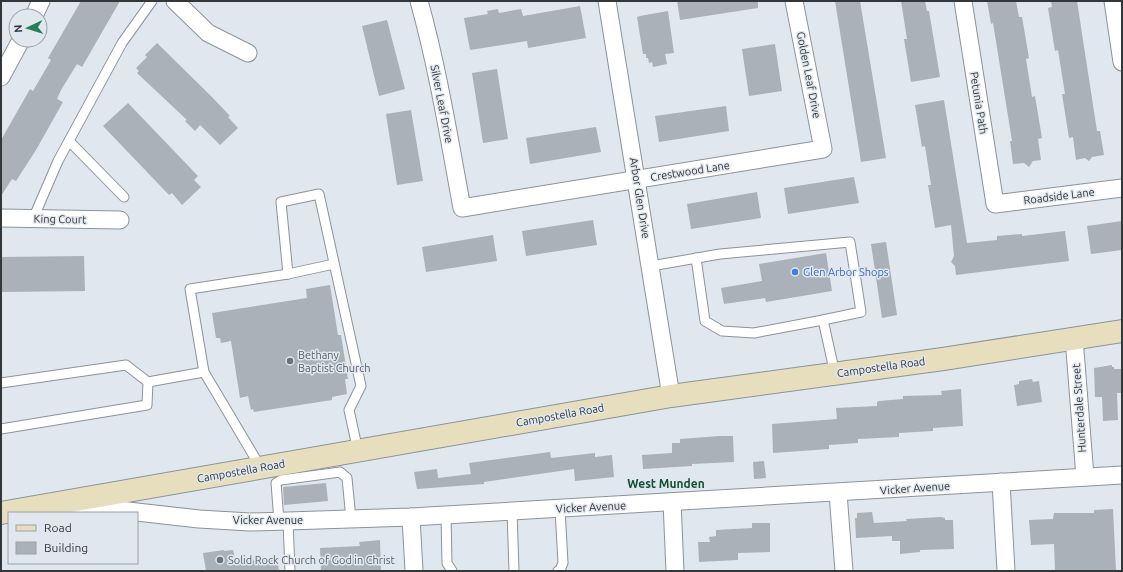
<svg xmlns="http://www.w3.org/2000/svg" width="1123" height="572" viewBox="0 0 1123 572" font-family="Ubuntu,sans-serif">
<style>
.building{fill:#aab1b8}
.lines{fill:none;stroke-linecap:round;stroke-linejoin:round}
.service-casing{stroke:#8c939a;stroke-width:11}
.minor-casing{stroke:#8c939a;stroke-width:19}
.secondary-casing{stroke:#8c939a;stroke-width:24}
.service{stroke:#fff;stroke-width:9}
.minor{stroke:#fff;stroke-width:17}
.secondary{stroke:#e6debc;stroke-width:22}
.shop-dot{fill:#3f7fe0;stroke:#e0e7ee;stroke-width:1.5}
.worship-dot{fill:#6b7280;stroke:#e0e7ee;stroke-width:1.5}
.labels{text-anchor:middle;stroke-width:3;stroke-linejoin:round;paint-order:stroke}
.street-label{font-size:11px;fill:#343739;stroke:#e0e7ee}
.shop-label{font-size:11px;fill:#366cbe;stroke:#e0e7ee;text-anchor:start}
.worship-label{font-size:11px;fill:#5b616d;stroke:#e0e7ee;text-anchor:start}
.neighbourhood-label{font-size:12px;font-weight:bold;fill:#114f32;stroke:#e0e7ee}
</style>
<rect width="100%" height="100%" fill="#e0e7ee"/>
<g class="building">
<polygon points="81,1 120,1 82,67 77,64 61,90 57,99 63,102 36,150 16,181 12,179 1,196 1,140 30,89 33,91 51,60 48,58"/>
<polygon points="677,1 758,1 758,8 680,20"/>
<polygon points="835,1 860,1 886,158 861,162"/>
<polygon points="901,1 925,1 927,11 929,11 940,77 911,82 904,39 907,39"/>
<polygon points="987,1 1016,1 1019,17 1022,17 1029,58 1026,59 1032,97 1035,96 1042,138 1038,139 1041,160 1033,161 1029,167 1024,163 1013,164 1010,141 1012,141 993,23 991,24"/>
<polygon points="1051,1 1077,1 1097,131 1100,131 1104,155 1092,157 1089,161 1085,158 1076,160 1073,137 1069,138 1062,94 1065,94 1058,50 1055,51 1048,8 1052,7"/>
<polygon points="580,6 586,38 528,48 527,41 470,50 464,18 488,14 487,11 498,9 499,13 521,9 523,16"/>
<polygon points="668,11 674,53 665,54 667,64 653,67 652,62 649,63 648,58 646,58 646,54 643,54 637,17 640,16"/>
<polygon points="387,20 405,89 379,96 362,26"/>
<polygon points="157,43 211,96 230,116 228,117 238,128 220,145 200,125 195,131 185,121 187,120 137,73 139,71 136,68 147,57 145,55"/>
<polygon points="775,44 782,91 749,96 742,49"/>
<polygon points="497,69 508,139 483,143 472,73"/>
<polygon points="944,100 967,243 997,240 997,236 1022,234 1022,236 1065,231 1069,261 956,275 955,266 951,262 954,256 951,225 935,228 928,185 931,185 925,146 922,147 915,105"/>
<polygon points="128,103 198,176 194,180 201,187 182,205 172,193 169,195 103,126"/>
<polygon points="726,106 729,131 659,142 655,116"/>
<polygon points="411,110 423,181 397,185 386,114"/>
<polygon points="596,127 601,152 530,164 526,138"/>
<polygon points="854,177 859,203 788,214 784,188"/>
<polygon points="757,192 761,218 691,229 687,204"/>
<polygon points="593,220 597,245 526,256 522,231"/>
<polygon points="1122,221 1122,250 1091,254 1087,226"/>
<polygon points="493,235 497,261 426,272 422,247"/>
<polygon points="886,242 897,315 882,318 871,244"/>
<polygon points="826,253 832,291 766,302 765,298 724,304 721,288 762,281 759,264"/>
<polygon points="84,256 85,291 1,292 1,257"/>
<polygon points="330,285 338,335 341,335 348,379 345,379 347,394 332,397 332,400 254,412 253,409 251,410 248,396 240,398 231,341 221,343 220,338 216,338 212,313 307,298 306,289"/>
<polygon points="1112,365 1112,367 1114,367 1114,369 1121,369 1122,393 1117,393 1118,420 1103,421 1102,397 1095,397 1094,368"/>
<polygon points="1032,379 1033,382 1039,381 1042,402 1017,406 1014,385 1019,384 1019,381"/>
<polygon points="961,389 963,426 933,428 933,431 899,433 899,437 858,439 858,443 829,445 829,449 773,453 772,424 837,419 836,408 877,406 877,402 879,401 903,399 903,396 942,395 941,391"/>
<polygon points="719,436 733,436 734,462 692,464 692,466 643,469 642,455 672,453 672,443 680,443 680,439"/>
<polygon points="550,452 551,458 595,453 595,457 612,455 614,477 575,481 574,469 484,482 484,484 417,489 414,472 437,469 438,478 471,474 469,463"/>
<polygon points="764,461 766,478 754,479 753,462"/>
<polygon points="326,483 328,501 284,505 283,487"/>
<polygon points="1113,509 1116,571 1055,571 1054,544 1031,545 1029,520 1053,519 1054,513 1094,513 1094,510"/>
<polygon points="872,512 874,523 907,521 906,519 941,517 945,518 945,520 953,520 954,549 920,550 920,552 900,554 900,541 892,541 892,536 856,538 855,518 857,518 857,513"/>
<polygon points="752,523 770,523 770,552 738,553 738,560 699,562 698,542 710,542 709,537 716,536 716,530 752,528"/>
<polygon points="380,540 381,571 321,571 320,548 360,546 359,542"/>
<polygon points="224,550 224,551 233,550 236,563 277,557 279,571 206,571 203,553"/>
</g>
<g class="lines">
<g class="service-casing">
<g id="service">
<polyline points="69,141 124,197"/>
<polyline points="33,219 58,161 122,43 152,1"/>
<polyline points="696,258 705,321 722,331 754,333 823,320"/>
<polyline points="651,266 720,254 850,242 861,312 823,320 835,374"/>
<polyline points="288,274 334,264"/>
<polyline points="1,383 126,365 148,382 204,372"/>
<polyline points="1,429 147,405 148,382"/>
<polyline points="261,468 204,372 190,289 288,274 281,202 319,194 361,386 349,410 358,451"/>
<polyline points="512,511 514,571"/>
<polyline points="446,515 447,563 452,571"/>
<polyline points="279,521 276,483 281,480 340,472 347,478 351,519"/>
<polyline points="288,521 290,571"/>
<polyline points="558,571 560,570 563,563 560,509"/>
</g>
</g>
<g class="minor-casing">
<g id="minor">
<polyline points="175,1 208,33 248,53"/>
<path d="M419 1C438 69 449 138 462 208L823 149 794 1"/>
<polyline points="607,1 671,396"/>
<polyline points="963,1 995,204 1122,188"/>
<polyline points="1113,1 1122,62"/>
<polyline points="34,16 41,1"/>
<polyline points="1,77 21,40"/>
<polyline points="1,218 120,220"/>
<polyline points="1074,338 1085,477"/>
<polyline points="1001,482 1006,571"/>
<polyline points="838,493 844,571"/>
<polyline points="672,502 675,571"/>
<polyline points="75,505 199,519 250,522 288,521 411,517 1122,475"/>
<polyline points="411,517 414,571"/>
</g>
</g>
<g class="secondary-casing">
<polyline id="secondary" points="1,513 671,396 943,359 1122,331"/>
</g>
<use href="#service" class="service"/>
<use href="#minor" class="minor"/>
<use href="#secondary" class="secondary"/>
</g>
<circle class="shop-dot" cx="795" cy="272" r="4"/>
<g class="worship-dot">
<circle cx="290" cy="361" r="4"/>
<circle cx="220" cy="560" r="4"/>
</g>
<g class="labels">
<g class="street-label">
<text transform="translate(809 75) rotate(79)" y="4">Golden Leaf Drive</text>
<text transform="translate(979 103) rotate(81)" y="4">Petunia Path</text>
<text transform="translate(442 104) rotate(79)" y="4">Silver Leaf Drive</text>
<text transform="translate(690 171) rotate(-9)" y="4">Crestwood Lane</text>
<text transform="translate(1059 196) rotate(-7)" y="4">Roadside Lane</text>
<text transform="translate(640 198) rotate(81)" y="4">Arbor Glen Drive</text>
<text transform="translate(60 219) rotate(1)" y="4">King Court</text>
<text transform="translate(881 367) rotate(-8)" y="4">Campostella Road</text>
<text transform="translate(1079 408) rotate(-94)" y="4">Hunterdale Street</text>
<text transform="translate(560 415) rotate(-10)" y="4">Campostella Road</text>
<text transform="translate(241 471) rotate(-10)" y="4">Campostella Road</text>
<text transform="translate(915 488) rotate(-4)" y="4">Vicker Avenue</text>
<text transform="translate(591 507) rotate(-3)" y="4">Vicker Avenue</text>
<text x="268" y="524">Vicker Avenue</text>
</g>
<g class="shop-label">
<text x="803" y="276">Glen Arbor Shops</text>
</g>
<g class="worship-label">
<text x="298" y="359">Bethany<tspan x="298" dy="13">Baptist Church</tspan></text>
<text x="228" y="564">Solid Rock Church of God in Christ</text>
</g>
<g class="neighbourhood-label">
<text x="666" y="488">West Munden</text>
</g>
</g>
<rect width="1123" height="572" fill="none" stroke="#343739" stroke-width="4"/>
<rect x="8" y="512" width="130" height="52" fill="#e0e7ee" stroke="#9ba1a6"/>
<rect x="16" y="525" width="20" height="6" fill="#e6debc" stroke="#9ba1a6"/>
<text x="44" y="532" font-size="12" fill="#343739">Road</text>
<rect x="16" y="542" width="20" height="12" fill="#aab1b8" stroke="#9ba1a6"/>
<text x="44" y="552" font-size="12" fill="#343739">Building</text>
<g transform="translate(28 28) rotate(266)"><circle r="19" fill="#e0e7ee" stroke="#9ba1a6"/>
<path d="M0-3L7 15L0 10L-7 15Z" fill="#277f54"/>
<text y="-6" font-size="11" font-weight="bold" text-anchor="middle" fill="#343739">N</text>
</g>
</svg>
